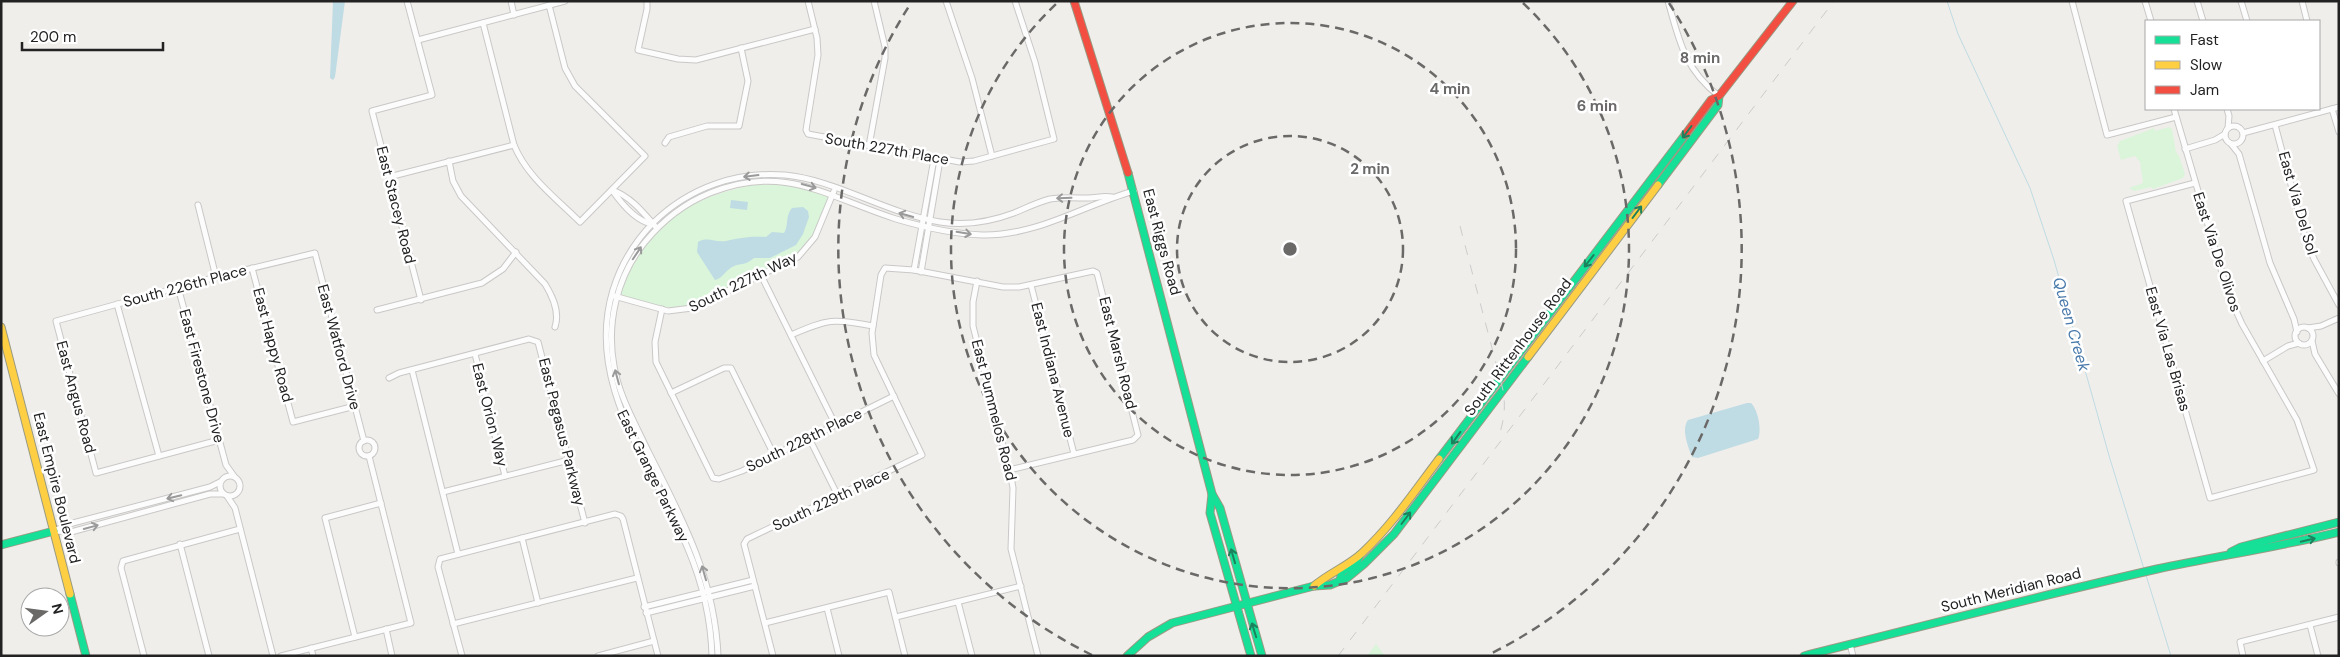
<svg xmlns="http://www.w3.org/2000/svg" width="2340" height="657" viewBox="0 0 2340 657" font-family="'DM Sans',sans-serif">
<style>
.park{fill:#daf5da}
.water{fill:#bfdbe3}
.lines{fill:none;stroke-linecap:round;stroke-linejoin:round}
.stream{stroke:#bfdbe3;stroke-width:1}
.street-casing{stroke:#c9c8c7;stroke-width:7}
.fast-casing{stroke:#999a82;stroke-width:9}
.slow-casing{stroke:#999a82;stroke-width:9}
.jam-casing{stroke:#999a82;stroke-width:9}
.street{stroke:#fdfcfc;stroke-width:5}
.fast{stroke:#16e098;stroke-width:7}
.slow{stroke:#ffcf43;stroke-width:7}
.jam{stroke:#f24e42;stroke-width:7}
.rail{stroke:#ccc;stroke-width:1;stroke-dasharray:10 10;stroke-linecap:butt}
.oneway{stroke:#1c815d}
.oneway2{stroke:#9a9a9a}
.ring{fill:none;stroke:#6a6968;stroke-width:2.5;stroke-dasharray:9 6}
.labels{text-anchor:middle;stroke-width:5;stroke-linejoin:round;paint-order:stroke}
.street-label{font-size:15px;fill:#222;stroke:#fff}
.water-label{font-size:16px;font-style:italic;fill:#4a7aab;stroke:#fff}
.centre{fill:#6a6968;stroke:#fff;stroke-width:2.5}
.ring-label{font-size:15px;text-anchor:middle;font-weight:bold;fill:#6a6968;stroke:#fff;stroke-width:5;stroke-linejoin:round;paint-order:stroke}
</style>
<rect width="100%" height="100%" fill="#f0eeeb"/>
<g class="park">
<polygon points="2169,127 2172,129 2176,152 2179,156 2185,174 2183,178 2153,189 2151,187 2134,191 2129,188 2143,183 2140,162 2135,156 2121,160 2117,146 2120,141 2154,128 2155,131"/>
<path d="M760 184 791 185 830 195 813 237 797 255 689 307H664L620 295C624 285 628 273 634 263 659 214 708 192 760 184Z"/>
<polygon points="1376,644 1385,656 1367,656"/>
</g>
<g class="water">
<polygon points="333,1 345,1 335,77 333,80 330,78"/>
<polygon points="731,200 748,202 747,210 730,208"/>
<path d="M803 207 808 211 809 217 803 234 796 245 770 258H754C743 267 742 262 732 267 725 271 723 278 715 280L697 252 698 242C708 236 715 243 726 241 740 238 750 236 766 237L772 232 784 233C789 225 785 216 792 208Z"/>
<path d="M1747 403H1751C1758 410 1762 430 1758 439L1698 458 1692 457C1688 447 1681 429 1688 420Z"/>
</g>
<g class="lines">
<g class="stream">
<polyline points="1947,1 1958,34 2030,188 2054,260 2110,459 2144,569"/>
<polyline points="2146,575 2171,656"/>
</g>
<g class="street-casing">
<g id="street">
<polyline points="407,1 432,95 372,111 421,300"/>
<polyline points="511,1 514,15"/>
<polyline points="647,1 647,9 638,50 678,59 696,60 815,29"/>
<polyline points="808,1 817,38 818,55 806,130 808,134 960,162 974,161 1054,139 1035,62 1015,1"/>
<polyline points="946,1 972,78 992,156"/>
<path d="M1668 1C1679 41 1685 70 1719 96"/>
<polyline points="2072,1 2107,135 2176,117"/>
<polyline points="2145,1 2151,21"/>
<polyline points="2197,1 2203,21"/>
<polyline points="2241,1 2247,21"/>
<polyline points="2302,1 2307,21"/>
<path d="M483 23 514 145C527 177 556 198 580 222L645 156 575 86 565 68 549 5"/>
<polyline points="418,40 565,1"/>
<polyline points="2174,109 2228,293 2242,324 2297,420 2314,470 2210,498 2126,201 2195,183"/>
<polyline points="2227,109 2229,116 2228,128"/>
<polyline points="2332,109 2339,132"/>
<polyline points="2275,125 2305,237 2314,259 2339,305"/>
<circle cx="2234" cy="135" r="9"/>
<polyline points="2243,133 2339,107"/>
<polyline points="665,143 669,137 707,126 739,126 748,81 741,48"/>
<polyline points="2231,144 2239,154 2270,263 2294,319 2297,332"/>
<polyline points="869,146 885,58 885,47 874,1"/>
<polyline points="2185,149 2215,140 2225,134"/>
<path d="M449 161 453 181 461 196 545 284C553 297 560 312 555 327"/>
<polyline points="389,177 514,145"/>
<path d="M612 190C630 196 643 212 655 226"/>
<path d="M612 190C621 203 636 221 652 224"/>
<polyline points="198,205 216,277"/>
<polyline points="252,268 293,422 355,406"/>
<polyline points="914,270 934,159"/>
<polyline points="921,272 940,160"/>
<polyline points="761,275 835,424"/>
<polyline points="977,281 973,302 973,326 1011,477 1013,488 1011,549 1038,656"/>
<polyline points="1031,285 1074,454"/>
<polyline points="178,287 226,465 234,476"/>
<polyline points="614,296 668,311 692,308 798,257 815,237 834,191"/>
<polyline points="117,304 159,456"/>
<polyline points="662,309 655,342 656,362 713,478 719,479 742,471 894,396"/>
<polyline points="377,310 482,283 503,269 516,252"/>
<circle cx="2304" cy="336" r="9"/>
<polyline points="2308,328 2321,326 2339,318"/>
<path d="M791 335C828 319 833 318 873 326"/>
<polyline points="2312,341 2315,354 2339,394"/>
<polyline points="475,354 505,476"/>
<polyline points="2263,361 2288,346 2299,343"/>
<polyline points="412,370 458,554"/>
<polyline points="389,378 399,373 529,339 538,342 585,523"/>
<polyline points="671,393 724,368 731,368 774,455"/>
<polyline points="809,438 838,496"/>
<circle cx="367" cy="448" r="8"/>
<polyline points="219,440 96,473 56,321 216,277 315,253 364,441"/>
<circle cx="230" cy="486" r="10"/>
<polyline points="220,482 210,487 69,524 54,531 71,532 210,494 224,494"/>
<polyline points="443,492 569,460"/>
<polyline points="227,496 235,508 273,656"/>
<polyline points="522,538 538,603"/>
<polyline points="180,544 209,656"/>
<polyline points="2339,562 2339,563"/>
<polyline points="958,602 972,656"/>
<polyline points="644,607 753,580"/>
<polyline points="827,608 839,656"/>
<polyline points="646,613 755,586"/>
<polyline points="896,617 1021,586"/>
<polyline points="765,623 889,592 905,656"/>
<polyline points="453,624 637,578"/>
<polyline points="2310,625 2318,656"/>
<polyline points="386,629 392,656"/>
<polyline points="355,637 325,518 381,503"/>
<polyline points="1850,644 1853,656"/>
<polyline points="311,648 313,656"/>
<polyline points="144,656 121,568 123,561 240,529"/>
<polyline points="281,656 411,623 369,456"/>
<polyline points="462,656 438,567 440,559 615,514 621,516 623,519 658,656"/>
<polyline points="598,656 654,641"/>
<path d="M712 656C711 620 702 582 688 549 654 466 584 385 613 290 621 264 635 241 654 222 689 188 736 171 785 175 837 180 885 213 940 222 966 226 990 222 1014 213 1026 208 1038 202 1050 199 1063 197 1076 198 1088 198 1096 198 1104 195 1112 197"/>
<path d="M718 656C715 579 682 518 648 451 635 423 619 396 614 366 606 323 617 276 645 242 663 220 683 204 710 193 785 163 827 197 896 219 923 227 954 234 982 235 1038 236 1083 205 1134 191"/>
<polyline points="773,656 744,544 747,539 922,455 874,355 872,333 881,275 885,268 914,270 1003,287 1019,287 1093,271 1097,273 1138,435 1133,440 1009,470"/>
<polyline points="2243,656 2240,642 2339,617"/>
</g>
</g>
<g class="fast-casing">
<g id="fast">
<polyline points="1128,173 1212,494 1220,508 1262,656"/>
<polyline points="1658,185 1718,105 1719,96"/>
<polyline points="1439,459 1685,135"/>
<polyline points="1212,494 1210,513 1251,656"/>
<polyline points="1,545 54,531"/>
<polyline points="2231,552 2241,547 2339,522"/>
<polyline points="1340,580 1342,572 1356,564 1360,555"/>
<polyline points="70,594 86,656"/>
<polyline points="1127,656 1148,637 1172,623 1314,586 1330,585 1347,578 1364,564 1394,534 1528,357"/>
<path d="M1804 656C1922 626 2039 596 2157 569 2218 556 2279 547 2339 532"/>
</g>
</g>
<g class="slow-casing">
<g id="slow">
<polyline points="1,327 70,594"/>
<polyline points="1528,357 1658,185"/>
<path d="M1314 586C1329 573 1348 566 1362 553 1392 525 1414 492 1439 459"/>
</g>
</g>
<g class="jam-casing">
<g id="jam">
<polyline points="1074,1 1128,173"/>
<polyline points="1685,135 1711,100 1719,96 1793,1"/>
</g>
</g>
<use href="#street" class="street"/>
<use href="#fast" class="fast"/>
<use href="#slow" class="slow"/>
<use href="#jam" class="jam"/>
<g class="rail">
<path d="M1460 226 1503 390C1506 407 1504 422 1498 438"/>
<polyline points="1338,656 1834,1"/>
</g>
</g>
<defs><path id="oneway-shaft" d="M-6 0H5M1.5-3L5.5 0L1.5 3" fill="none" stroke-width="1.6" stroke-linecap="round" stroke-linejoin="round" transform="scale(1.25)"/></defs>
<g class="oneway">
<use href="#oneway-shaft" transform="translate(1687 132) rotate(127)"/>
<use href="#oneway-shaft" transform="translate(1637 212) rotate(-53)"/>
<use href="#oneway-shaft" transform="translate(1589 261) rotate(128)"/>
<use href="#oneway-shaft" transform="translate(1456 438) rotate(126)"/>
<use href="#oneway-shaft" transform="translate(1406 518) rotate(-53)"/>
<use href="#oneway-shaft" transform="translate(2308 540) rotate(-14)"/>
<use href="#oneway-shaft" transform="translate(1233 556) rotate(-106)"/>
<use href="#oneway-shaft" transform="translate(1254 630) rotate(-107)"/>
</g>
<g class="oneway2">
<use href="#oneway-shaft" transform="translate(751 176) rotate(173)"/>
<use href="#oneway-shaft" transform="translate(809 186) rotate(15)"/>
<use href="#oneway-shaft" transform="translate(1064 198) rotate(178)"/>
<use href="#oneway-shaft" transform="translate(906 215) rotate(-164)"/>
<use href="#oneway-shaft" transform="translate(964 233) rotate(9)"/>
<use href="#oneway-shaft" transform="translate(637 253) rotate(-56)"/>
<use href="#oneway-shaft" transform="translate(617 377) rotate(-105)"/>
<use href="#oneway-shaft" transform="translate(174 497) rotate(166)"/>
<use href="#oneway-shaft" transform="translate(91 527) rotate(-15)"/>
<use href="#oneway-shaft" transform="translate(704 573) rotate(-106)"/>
</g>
<g class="ring">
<circle cx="1290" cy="249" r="113"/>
<circle cx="1290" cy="249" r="226"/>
<path d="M1523 3A339 339 0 1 1 1057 3"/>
<path d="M1092 655A452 452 0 0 1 911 3M1669 3A452 452 0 0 1 1488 655"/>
</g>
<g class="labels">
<g class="street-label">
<text transform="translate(887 149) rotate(10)" y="5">South 227th Place</text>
<text transform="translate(2298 203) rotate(74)" y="5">East Via Del Sol</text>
<text transform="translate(396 205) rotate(76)" y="5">East Stacey Road</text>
<text transform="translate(1162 242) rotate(75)" y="5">East Riggs Road</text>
<text transform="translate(2217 252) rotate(72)" y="5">East Via De Olivos</text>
<text transform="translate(743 282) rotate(-26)" y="5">South 227th Way</text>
<text transform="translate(185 286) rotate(-15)" y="5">South 226th Place</text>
<text transform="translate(273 345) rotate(75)" y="5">East Happy Road</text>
<text transform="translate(339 347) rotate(75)" y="5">East Watford Drive</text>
<text transform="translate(1518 347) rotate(-53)" y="5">South Rittenhouse Road</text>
<text transform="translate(2168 349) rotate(74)" y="5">East Via Las Brisas</text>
<text transform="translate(1118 353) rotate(76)" y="5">East Marsh Road</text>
<text transform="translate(1053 370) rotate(76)" y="5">East Indiana Avenue</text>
<text transform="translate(202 376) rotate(75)" y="5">East Firestone Drive</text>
<text transform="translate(76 397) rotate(75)" y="5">East Angus Road</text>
<text transform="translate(994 410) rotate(76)" y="5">East Pummelos Road</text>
<text transform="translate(490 415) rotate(76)" y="5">East Orion Way</text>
<text transform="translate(562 432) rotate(76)" y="5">East Pegasus Parkway</text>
<text transform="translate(804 440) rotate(-26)" y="5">South 228th Place</text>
<text transform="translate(653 476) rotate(64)" y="5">East Grange Parkway</text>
<text transform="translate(57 488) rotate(76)" y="5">East Empire Boulevard</text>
<text transform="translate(831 500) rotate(-25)" y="5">South 229th Place</text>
<text transform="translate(2011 590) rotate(-14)" y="5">South Meridian Road</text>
</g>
<g class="water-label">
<text transform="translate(2072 324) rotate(74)" y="6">Queen Creek</text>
</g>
</g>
<circle cx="1290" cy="249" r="8" class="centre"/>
<g class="ring-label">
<text x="1700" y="63">8 min</text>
<text x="1450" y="94">4 min</text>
<text x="1597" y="111">6 min</text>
<text x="1370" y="174">2 min</text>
</g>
<rect width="2340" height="657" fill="none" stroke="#222222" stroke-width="5"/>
<rect x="2145" y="20" width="175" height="90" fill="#ffffff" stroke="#a7a7a7"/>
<rect x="2155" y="36" width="25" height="8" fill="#16e098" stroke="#a7a7a7"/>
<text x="2190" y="45" font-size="15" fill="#222222">Fast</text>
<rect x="2155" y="61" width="25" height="8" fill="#ffcf43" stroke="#a7a7a7"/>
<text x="2190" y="70" font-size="15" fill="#222222">Slow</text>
<rect x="2155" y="86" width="25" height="8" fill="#f24e42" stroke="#a7a7a7"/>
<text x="2190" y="95" font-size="15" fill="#222222">Jam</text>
<g transform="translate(45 612) rotate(76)"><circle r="24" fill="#ffffff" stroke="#a7a7a7"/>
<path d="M0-4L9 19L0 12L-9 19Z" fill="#6a6968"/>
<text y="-8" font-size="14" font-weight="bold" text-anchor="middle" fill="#222222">N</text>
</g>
<path d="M22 42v8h141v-8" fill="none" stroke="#222222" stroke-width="2.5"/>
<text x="30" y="42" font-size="15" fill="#222222" stroke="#ffffff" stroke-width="4" paint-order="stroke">200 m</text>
</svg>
